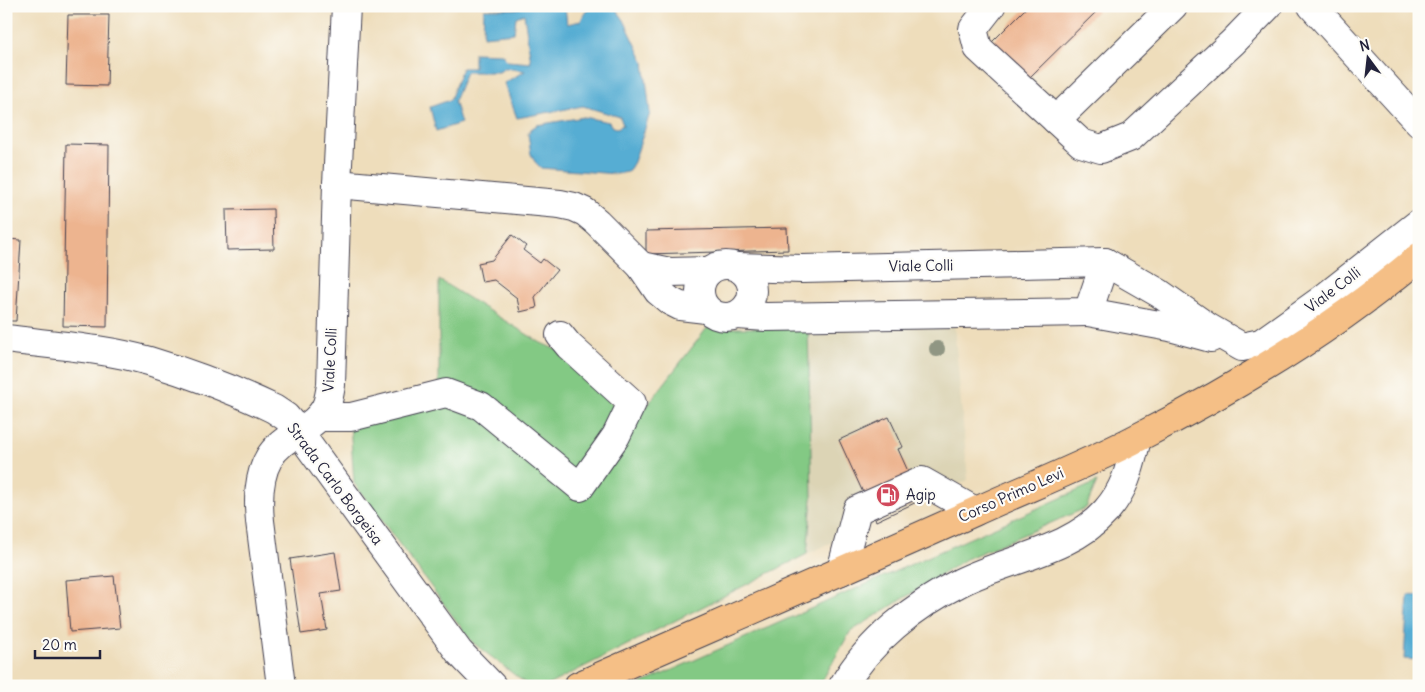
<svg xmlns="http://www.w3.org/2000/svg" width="1425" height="692" viewBox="0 0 1425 692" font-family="Delius,sans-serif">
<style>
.built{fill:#dcd4b5}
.green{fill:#83c984;stroke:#527660}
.water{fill:#57add3;stroke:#3c6887}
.building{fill:#edb48f}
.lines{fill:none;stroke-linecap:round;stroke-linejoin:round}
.minor-casing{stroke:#413e4e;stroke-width:30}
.major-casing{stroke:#413e4e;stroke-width:30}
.minor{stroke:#fff;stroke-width:28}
.major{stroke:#f5bf86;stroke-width:28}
.tree{fill:#909683}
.labels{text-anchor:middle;stroke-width:4.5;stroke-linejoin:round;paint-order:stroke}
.street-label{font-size:15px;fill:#22223b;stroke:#fdfcf7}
.poi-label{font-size:15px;fill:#22223b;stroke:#fdfcf7;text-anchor:start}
</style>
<rect width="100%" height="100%" fill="#fdfcf7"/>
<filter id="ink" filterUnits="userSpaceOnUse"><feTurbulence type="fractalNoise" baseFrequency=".02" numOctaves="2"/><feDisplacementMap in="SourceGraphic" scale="10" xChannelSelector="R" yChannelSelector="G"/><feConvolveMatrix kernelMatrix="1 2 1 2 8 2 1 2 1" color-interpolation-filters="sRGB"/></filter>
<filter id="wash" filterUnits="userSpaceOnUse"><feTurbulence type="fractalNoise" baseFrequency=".0096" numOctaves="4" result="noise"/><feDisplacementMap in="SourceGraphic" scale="20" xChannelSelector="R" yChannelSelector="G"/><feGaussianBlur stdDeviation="1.12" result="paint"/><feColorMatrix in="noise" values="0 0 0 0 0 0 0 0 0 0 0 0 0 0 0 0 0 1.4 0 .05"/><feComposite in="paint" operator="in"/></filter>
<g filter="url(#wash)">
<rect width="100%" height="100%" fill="#edb"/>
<polygon class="built" points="954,324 968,480 807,554 812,498 808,328"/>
<g class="green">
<polygon points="439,280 541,343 557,350 633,424 707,328 808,328 812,498 807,554 546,686 529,686 472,642 354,483 350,423 439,398"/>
<polygon points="1097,482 1086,508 966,559 850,632 819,686 636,686"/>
</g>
<g class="water">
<path d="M529 6H565L567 24 581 21C587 3 598 6 614 6L624 20 644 62 650 113 634 162 628 172 616 174 541 168 535 162 531 154 528 134 531 129 537 125 584 117 609 122 612 127 617 128 623 125 620 117 583 106 517 118 504 83 525 71 505 68 499 72H466L454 101 461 123 436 131 430 107 450 100 462 68H474V53L502 54 507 61 531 63 524 14 516 17 514 33 483 36 484 9H516Z"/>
<polygon points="1408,595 1419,596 1419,660 1404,659"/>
</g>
<g id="blocks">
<g class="building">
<polygon points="1028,6 1102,6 1028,79 991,43"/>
<polygon points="68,15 109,15 107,86 66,85"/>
<polygon points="66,144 109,145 107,327 63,326"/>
<polygon points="273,209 274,249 227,250 226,210"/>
<polygon points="787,228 788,250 646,254 646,231"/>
<polygon points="512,235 526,246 523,250 540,263 543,259 557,270 535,297 537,308 520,312 517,298 494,280 482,282 478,263 492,260"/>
<polygon points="6,239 21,240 16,321 6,321"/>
<polygon points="889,417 903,447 898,449 921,500 876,521 839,440"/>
<polygon points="335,552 341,591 321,594 327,630 301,634 290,559"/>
<polygon points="114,576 120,628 70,632 66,580"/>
</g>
</g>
</g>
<g filter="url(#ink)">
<use href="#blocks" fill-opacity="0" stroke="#413e4e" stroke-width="1"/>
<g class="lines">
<g class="minor-casing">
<g id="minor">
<polyline points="991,6 973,29 978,48 1081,143 1101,149 1131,137 1233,42 1268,6"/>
<polyline points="1312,6 1419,123"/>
<polyline points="1056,120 1173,6"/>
<polyline points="337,184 560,204 574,207 585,212 597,222 641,266 658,291 670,301 680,306 706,309"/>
<polyline points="1105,262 1159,293 1209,328 1242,347 1261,343 1320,301 1419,223"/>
<circle cx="726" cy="291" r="26"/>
<polyline points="641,266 670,272 709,271"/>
<polyline points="737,267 802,269 1105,262 1088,312 766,317 738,315"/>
<polyline points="1088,312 1170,327 1211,338"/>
<path d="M6 339C53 345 104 348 149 361 192 374 234 390 274 409L286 417 298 431 459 652 492 686"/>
<polyline points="319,417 351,417 446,393 481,406 580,487 616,436 632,403 569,346 560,335"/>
<polyline points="841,571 857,510 922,481 975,511"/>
<path d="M281 686 260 521C258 500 258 477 269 458 282 434 317 430 327 404 329 398 330 391 331 385L337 184 346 6"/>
<path d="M843 686C869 641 915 605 961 582 1007 559 1071 551 1106 511 1126 488 1130 467 1137 439"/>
</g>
</g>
<g class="major-casing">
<path id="major" d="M578 686C710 628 843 571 974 512 1029 487 1086 465 1139 437 1238 387 1334 329 1419 257"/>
</g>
<use href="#minor" class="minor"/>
<use href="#major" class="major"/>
</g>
<circle class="tree" cx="937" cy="349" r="8"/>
</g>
<defs>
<g id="fuel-disc" transform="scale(1.25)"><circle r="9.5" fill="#d1495b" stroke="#fdfcf7"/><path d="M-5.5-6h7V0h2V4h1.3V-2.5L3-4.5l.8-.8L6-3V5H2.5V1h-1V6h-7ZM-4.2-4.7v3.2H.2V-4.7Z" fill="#fff"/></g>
</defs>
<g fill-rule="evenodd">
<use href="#fuel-disc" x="888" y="495"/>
</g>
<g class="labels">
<g class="street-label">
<text transform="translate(921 266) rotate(-1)" y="5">Viale Colli</text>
<text transform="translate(1333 290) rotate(-37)" y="5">Viale Colli</text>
<text transform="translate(330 360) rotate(-87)" y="5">Viale Colli</text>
<text transform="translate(335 484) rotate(53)" y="5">Strada Carlo Borgeisa</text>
<text transform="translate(1011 495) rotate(-24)" y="5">Corso Primo Levi</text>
</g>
<g class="poi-label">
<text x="906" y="500">Agip</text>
</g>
</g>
<rect width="1425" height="692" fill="none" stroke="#fdfcf7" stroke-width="25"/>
<g transform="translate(1368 58) rotate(345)" stroke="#fdfcf7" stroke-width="4" paint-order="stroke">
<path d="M0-4L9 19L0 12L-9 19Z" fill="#22223b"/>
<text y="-8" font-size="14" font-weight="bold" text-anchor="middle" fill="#22223b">N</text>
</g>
<path d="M35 650v8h65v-8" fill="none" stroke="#22223b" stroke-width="2.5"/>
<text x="42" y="650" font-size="15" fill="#22223b" stroke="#fdfcf7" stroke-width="4" paint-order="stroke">20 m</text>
</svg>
